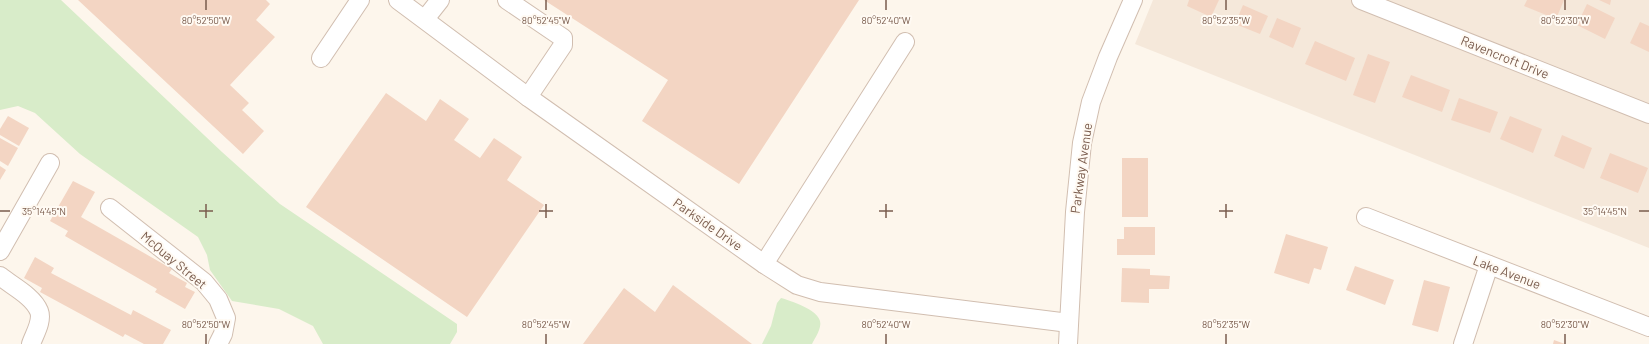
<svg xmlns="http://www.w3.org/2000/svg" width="1649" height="344" viewBox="0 0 1649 344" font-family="Barlow,sans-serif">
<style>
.residential{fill:#f5e8da}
.green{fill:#d8ecc9}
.building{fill:#f3d5c3}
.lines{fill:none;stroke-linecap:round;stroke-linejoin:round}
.minor-casing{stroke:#d1beb0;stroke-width:20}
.minor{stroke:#fff;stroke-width:18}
.ticks{fill:none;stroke:#7a5c4d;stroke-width:1.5}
.labels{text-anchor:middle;stroke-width:4;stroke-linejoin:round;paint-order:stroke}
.street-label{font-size:13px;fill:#7a5c4d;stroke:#fffaf3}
.ticks-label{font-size:10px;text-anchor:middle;fill:#7a5c4d;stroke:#fffaf3;stroke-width:4;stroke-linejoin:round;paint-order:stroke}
</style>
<rect width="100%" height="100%" fill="#fdf6ec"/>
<polygon class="residential" points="1153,0 1649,0 1649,248 1135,44"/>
<g class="green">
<polygon points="0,0 61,0 222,152 280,204 457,324 457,332 450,344 323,344 313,326 279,309 232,301 210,270 207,255 198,237 80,154 35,113 18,106 0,110"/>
<path d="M781 298C791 301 817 309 820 321 822 328 815 338 812 344H762L771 326 777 303Z"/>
</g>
<g class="building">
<polygon points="78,0 266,0 270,4 256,20 275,37 230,85 249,103 242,110 264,131 243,154"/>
<polygon points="544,0 859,0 739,184 642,121 668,80"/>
<polygon points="1189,0 1219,0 1211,17 1187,6"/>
<polygon points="1527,0 1564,0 1556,19 1524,6"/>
<polygon points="1599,0 1611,0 1610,5"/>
<polygon points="1587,4 1615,18 1605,39 1577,25"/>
<polygon points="1243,5 1268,16 1260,34 1235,24"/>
<polygon points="1277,18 1301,28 1293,48 1269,37"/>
<polygon points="1640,22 1649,26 1649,52 1630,43"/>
<polygon points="1315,41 1355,58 1346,81 1305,64"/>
<polygon points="1368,54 1390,62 1375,103 1353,95"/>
<polygon points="1411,75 1450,90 1442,112 1402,97"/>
<polygon points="386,93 426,121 440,99 469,119 454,140 480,158 494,138 522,157 507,180 544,205 467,317 306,207"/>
<polygon points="1459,98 1498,112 1490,133 1451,120"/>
<polygon points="8,116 29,128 19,146 0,135 0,129"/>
<polygon points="1510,116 1542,129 1533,153 1500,139"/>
<polygon points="1562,135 1592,148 1584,169 1554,156"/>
<polygon points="0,138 18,148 8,166 0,161"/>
<polygon points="1610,153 1648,168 1638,193 1600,178"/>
<rect x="1122" y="158" width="26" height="59"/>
<polygon points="0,166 6,170 0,180"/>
<polygon points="73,181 95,192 81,217 172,269 169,273 187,283 185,287 195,292 185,309 155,292 157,289 65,236 68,231 50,221"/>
<polygon points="1124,227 1155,227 1155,255 1117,255 1117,239 1124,239"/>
<polygon points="1286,234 1328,247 1321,270 1314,268 1309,284 1274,273"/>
<polygon points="35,257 54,268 51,273 131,315 133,310 171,330 163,344 144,344 125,334 123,337 40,292 42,288 24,278"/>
<polygon points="1355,266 1394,280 1385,305 1346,290"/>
<polygon points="1122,268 1150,269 1150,275 1170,276 1169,289 1149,289 1149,303 1121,302"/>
<polygon points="1424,280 1450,287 1438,332 1412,325"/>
<polygon points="673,285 752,344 583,344 624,288 655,312"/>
<polygon points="1554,340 1565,344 1553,344"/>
</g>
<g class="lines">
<g class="minor-casing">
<g id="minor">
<polyline points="398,0 528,97 764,264 797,285 820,292 1069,323"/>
<polyline points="507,0 563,38 563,45 528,97"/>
<polyline points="1361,0 1649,114"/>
<polyline points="425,19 440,0"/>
<polyline points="321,58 360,0"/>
<polyline points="110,208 204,282 218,299 226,318 223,334 218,344"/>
<polyline points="1366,217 1649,327"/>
<polyline points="0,251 50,163"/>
<polyline points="764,264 905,42"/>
<path d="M0 276C12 286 33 296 39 311 43 321 34 335 31 344"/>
<polyline points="1068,344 1075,212 1082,143 1091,102 1108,57 1133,0"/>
<polyline points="1463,344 1489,265"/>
</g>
</g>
<use href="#minor" class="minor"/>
</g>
<path class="ticks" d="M206 0V10M546 0V10M886 0V10M1226 0V10M1565 0V10M206 204V218M546 204V218M886 204V218M1226 204V218M0 211H10M199 211H213M539 211H553M879 211H893M1219 211H1233M1639 211H1649M206 334V344M546 334V344M886 334V344M1226 334V344M1565 334V344"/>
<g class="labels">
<g class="street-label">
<text transform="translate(1505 57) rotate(22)" y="5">Ravencroft Drive</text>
<text transform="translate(1081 168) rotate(-82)" y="5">Parkway Avenue</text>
<text transform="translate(708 224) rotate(35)" y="5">Parkside Drive</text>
<text transform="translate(174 260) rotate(40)" y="5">McQuay Street</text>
<text transform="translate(1507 272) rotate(21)" y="5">Lake Avenue</text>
</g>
</g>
<g class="ticks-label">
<text x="206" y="24">80°52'50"W</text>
<text x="546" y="24">80°52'45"W</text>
<text x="886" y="24">80°52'40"W</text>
<text x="1226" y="24">80°52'35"W</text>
<text x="1565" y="24">80°52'30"W</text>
<text x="44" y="215">35°14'45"N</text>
<text x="1605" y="215">35°14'45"N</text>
<text x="206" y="328">80°52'50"W</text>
<text x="546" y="328">80°52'45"W</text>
<text x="886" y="328">80°52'40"W</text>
<text x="1226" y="328">80°52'35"W</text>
<text x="1565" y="328">80°52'30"W</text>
</g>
</svg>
